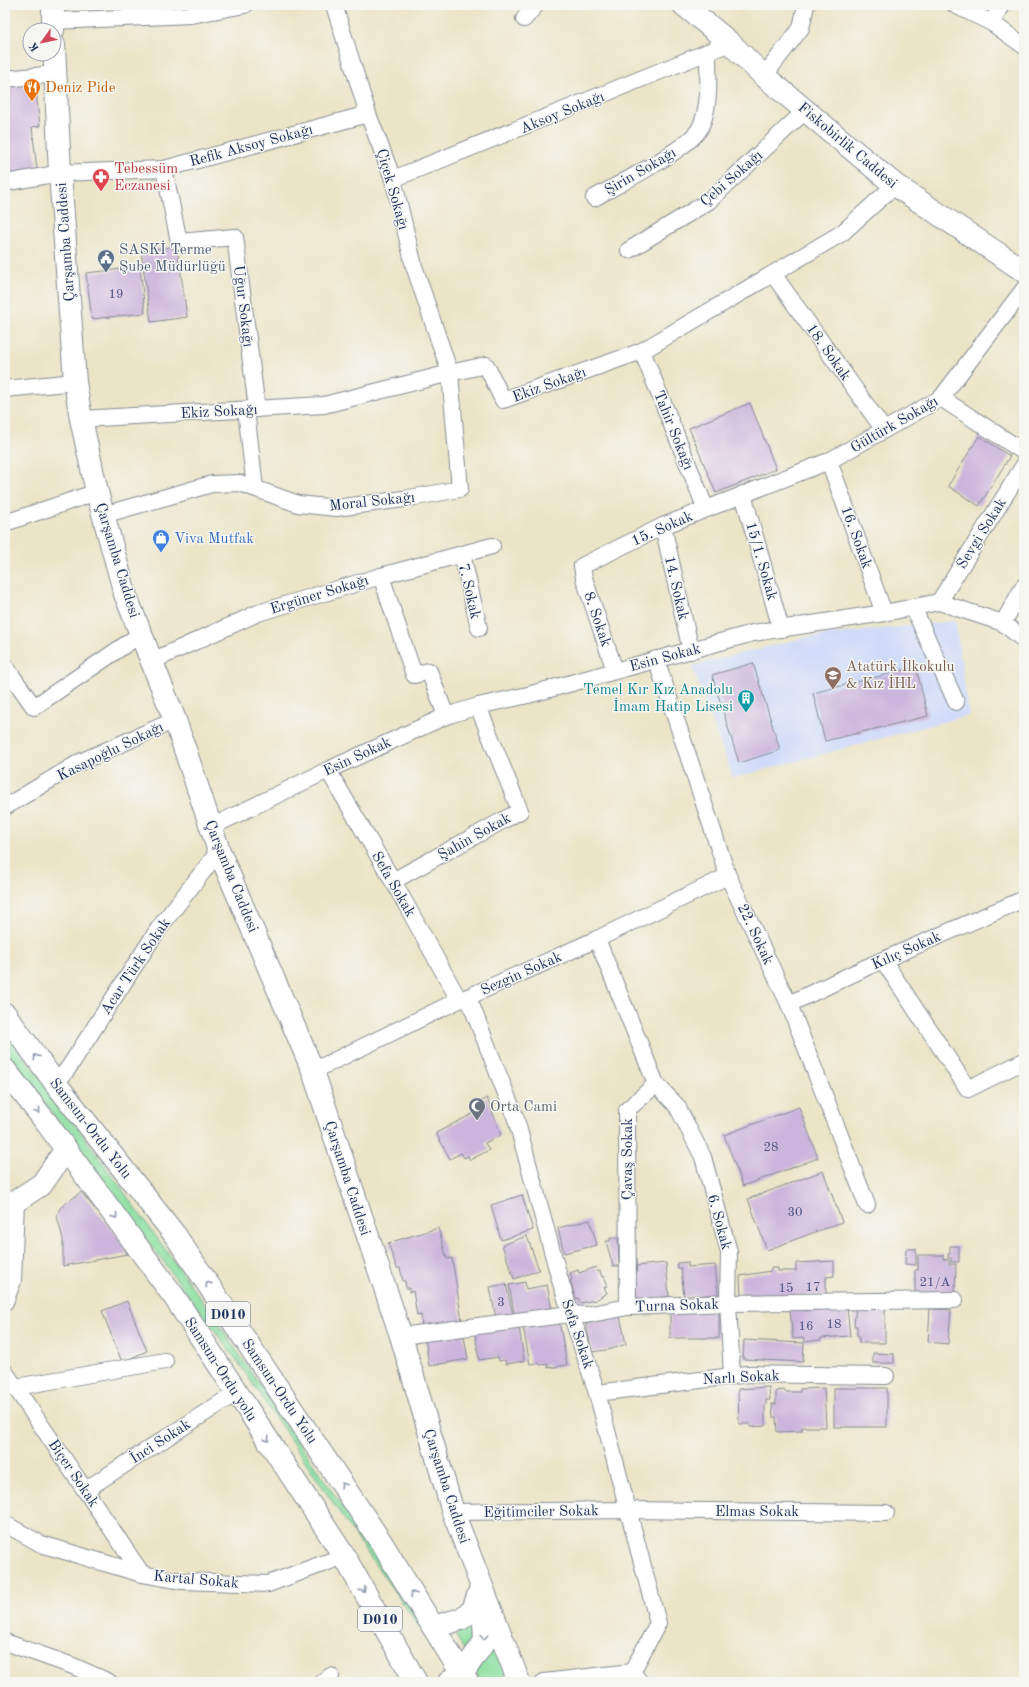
<svg xmlns="http://www.w3.org/2000/svg" width="1029" height="1687" viewBox="0 0 1029 1687" font-family="'Old Standard TT',serif">
<style>
.built{fill:#cfdaf9}
.green{fill:#8ce0a1;stroke:#548880}
.building{fill:#ccb5dc}
.lines{fill:none;stroke-linecap:round;stroke-linejoin:round}
.street-casing{stroke:#838a92;stroke-width:18}
.secondary-casing{stroke:#838a92;stroke-width:24}
.highway-casing{stroke:#838a92;stroke-width:24}
.street{stroke:#fff;stroke-width:16}
.secondary{stroke:#fff;stroke-width:22}
.highway{stroke:#fff;stroke-width:22}
.oneway{stroke:#8d97ae}
.labels{text-anchor:middle;stroke-width:3;stroke-linejoin:round;paint-order:stroke}
.number-label{font-size:13px;fill:#47507e}
.shield{fill:#f6f6f2;stroke:#5d6b8a;stroke-width:1}
.shield-label{font-size:14px;font-weight:bold;fill:#1b2f5e}
.food-label{font-size:15px;fill:#c56008;stroke:#f6f6f2;text-anchor:start}
.street-label{font-size:15px;fill:#1b2f5e;stroke:#f6f6f2}
.health-label{font-size:15px;fill:#be3a42;stroke:#f6f6f2;text-anchor:start}
.service-label{font-size:15px;fill:#4e5e75;stroke:#f6f6f2;text-anchor:start}
.shop-label{font-size:15px;fill:#366cbe;stroke:#f6f6f2;text-anchor:start}
.education-label{font-size:15px;fill:#785e54;stroke:#f6f6f2;text-anchor:start}
.culture-label{font-size:15px;fill:#0d838f;stroke:#f6f6f2;text-anchor:end}
.worship-label{font-size:15px;fill:#5b616d;stroke:#f6f6f2;text-anchor:start}
</style>
<rect width="100%" height="100%" fill="#f6f6f2"/>
<filter id="ink" filterUnits="userSpaceOnUse"><feTurbulence type="fractalNoise" baseFrequency=".025" numOctaves="2"/><feDisplacementMap in="SourceGraphic" scale="8" xChannelSelector="R" yChannelSelector="G"/><feConvolveMatrix kernelMatrix="1 2 1 2 8 2 1 2 1" color-interpolation-filters="sRGB"/></filter>
<filter id="wash" filterUnits="userSpaceOnUse"><feTurbulence type="fractalNoise" baseFrequency=".012" numOctaves="4" result="noise"/><feDisplacementMap in="SourceGraphic" scale="16" xChannelSelector="R" yChannelSelector="G"/><feGaussianBlur stdDeviation="0.9" result="paint"/><feColorMatrix in="noise" values="0 0 0 0 0 0 0 0 0 0 0 0 0 0 0 0 0 1.4 0 .05"/><feComposite in="paint" operator="in"/></filter>
<g filter="url(#wash)">
<rect width="100%" height="100%" fill="#ebe5c7"/>
<polygon class="built" points="955,621 969,715 733,778 692,666 807,637"/>
<g class="green">
<polygon points="5,1034 44,1081 211,1313 434,1641 431,1643 363,1547 238,1362 5,1050"/>
<polygon points="483,1620 467,1655 455,1634"/>
<polygon points="499,1622 509,1672 493,1682 481,1682 476,1673"/>
</g>
<g id="blocks">
<g class="building">
<rect x="132" y="5" width="36" height="4"/>
<polygon points="35,83 40,126 32,127 37,170 5,174 5,86"/>
<polygon points="177,246 187,317 151,322 141,251"/>
<polygon points="140,267 145,313 92,319 86,273"/>
<polygon points="750,403 776,469 716,493 689,428"/>
<polygon points="979,436 1010,456 979,506 948,486"/>
<polygon points="753,663 780,750 739,763 712,675"/>
<polygon points="916,667 928,716 825,741 813,693"/>
<polygon points="487,1098 501,1135 485,1143 489,1150 470,1160 468,1156 464,1158 461,1153 450,1159 436,1133 480,1110 477,1104"/>
<polygon points="799,1107 818,1158 743,1186 724,1135"/>
<polygon points="823,1171 842,1222 767,1250 748,1199"/>
<polygon points="81,1192 122,1242 127,1254 63,1266 63,1239 57,1216 60,1208"/>
<polygon points="522,1195 533,1230 501,1240 491,1205"/>
<polygon points="590,1220 597,1245 564,1253 558,1228"/>
<polygon points="438,1228 447,1259 452,1258 462,1321 422,1328 421,1315 417,1316 413,1291 409,1292 409,1288 406,1288 405,1281 403,1281 400,1268 397,1268 388,1243"/>
<polygon points="527,1236 539,1270 514,1279 502,1245"/>
<polygon points="610,1238 618,1238 619,1266 613,1266 606,1241 610,1241"/>
<polygon points="950,1246 959,1246 959,1262 951,1262 951,1258 948,1258 948,1254 950,1254"/>
<polygon points="906,1249 916,1249 916,1265 905,1264"/>
<polygon points="918,1255 943,1255 943,1259 949,1260 949,1264 956,1264 955,1293 915,1292 915,1270 918,1270"/>
<polygon points="834,1261 834,1276 826,1277 826,1295 741,1298 740,1276 771,1271 771,1268 778,1268 778,1271 796,1271 796,1263"/>
<polygon points="688,1262 688,1267 715,1265 718,1294 684,1297 681,1268 678,1268 677,1263"/>
<polygon points="666,1263 669,1296 637,1301 635,1274 637,1273 636,1266"/>
<polygon points="596,1267 598,1272 600,1271 602,1277 604,1276 608,1286 604,1287 607,1293 596,1300 580,1303 578,1298 576,1299 570,1281 572,1280 570,1273 578,1270 579,1273"/>
<polygon points="525,1282 526,1289 547,1285 552,1310 515,1318 509,1285"/>
<polygon points="506,1284 513,1315 496,1319 490,1287"/>
<polygon points="127,1301 147,1351 122,1362 102,1311"/>
<polygon points="856,1306 885,1306 885,1343 859,1343 859,1336 857,1336 857,1326 854,1326"/>
<polygon points="847,1307 850,1336 821,1338 821,1340 804,1342 804,1338 793,1339 790,1310 804,1309 804,1311"/>
<polygon points="930,1309 951,1310 948,1344 928,1342"/>
<rect x="670" y="1311" width="49" height="27"/>
<polygon points="620,1316 626,1344 612,1349 592,1352 586,1324"/>
<polygon points="559,1321 567,1365 548,1368 548,1364 540,1365 539,1363 530,1364 523,1327"/>
<polygon points="519,1326 524,1361 506,1364 505,1360 499,1361 498,1357 479,1360 475,1332"/>
<polygon points="463,1331 468,1359 429,1366 425,1338"/>
<polygon points="744,1340 804,1343 803,1362 743,1359"/>
<polygon points="873,1353 894,1354 894,1363 873,1363"/>
<polygon points="769,1387 770,1400 766,1400 766,1405 765,1405 765,1426 750,1427 750,1424 739,1424 738,1389"/>
<polygon points="824,1388 826,1427 802,1427 802,1431 777,1432 776,1417 773,1417 772,1404 776,1404 776,1391 785,1390 785,1392 800,1392 800,1389"/>
<rect x="834" y="1388" width="53" height="39"/>
</g>
</g>
</g>
<g filter="url(#ink)">
<use href="#blocks" fill-opacity="0" stroke="#838a92" stroke-width="1"/>
<g class="lines">
<g class="street-casing">
<g id="street">
<polyline points="955,5 992,23 1024,46"/>
<polyline points="524,19 536,5"/>
<polyline points="53,21 191,15 245,5"/>
<polyline points="992,23 1001,5"/>
<polyline points="764,76 801,28 806,5"/>
<polyline points="5,79 55,74"/>
<polyline points="164,169 179,242 235,237 257,409"/>
<polyline points="393,179 730,43"/>
<polyline points="5,183 60,173 164,169 368,114"/>
<path d="M594 198C617 185 689 149 700 128 711 105 708 78 708 53"/>
<polyline points="629,250 709,201 806,110"/>
<polyline points="773,274 884,430"/>
<polyline points="642,351 706,509"/>
<polyline points="5,389 75,382"/>
<polyline points="941,398 1024,452"/>
<polyline points="246,410 255,488"/>
<polyline points="81,419 324,405 450,373 486,365 503,400 642,351 842,233 895,185"/>
<polyline points="829,461 884,613"/>
<polyline points="743,494 781,629"/>
<polyline points="103,515 212,484 240,483 298,504 336,508 404,499 460,489 450,373 414,266 393,179 368,114 334,5"/>
<polyline points="5,523 97,492"/>
<polyline points="663,526 691,651"/>
<polyline points="462,554 479,628"/>
<polyline points="381,576 414,675 429,671 446,716"/>
<polyline points="939,602 1024,465"/>
<polyline points="913,607 956,702"/>
<polyline points="1003,623 1024,640"/>
<polyline points="656,659 728,876 789,1004 867,1205"/>
<polyline points="152,661 258,613 381,576 492,546"/>
<polyline points="5,666 34,707 141,634"/>
<polyline points="615,671 584,578 582,566 663,526 829,461 941,398 1024,289"/>
<polyline points="328,770 393,881 459,1000"/>
<polyline points="5,807 80,762 175,720"/>
<polyline points="211,827 328,770 446,716 478,706 528,695 753,633 884,613 939,602 1003,623 1024,586"/>
<polyline points="393,881 520,811 478,706"/>
<polyline points="597,939 656,1084 627,1110 628,1307"/>
<polyline points="883,960 968,1089 1024,1061"/>
<polyline points="468,997 516,1119 560,1280 597,1393 658,1623 632,1672"/>
<polyline points="789,1004 867,967 1024,899"/>
<polyline points="313,1071 459,1000 468,997 597,939 728,876"/>
<polyline points="56,1084 69,1067 159,928 219,851"/>
<polyline points="656,1084 677,1106 703,1157 729,1252 728,1303 732,1375"/>
<polyline points="5,1302 13,1281 16,1201"/>
<polyline points="401,1336 570,1314 586,1315 628,1307 728,1303 955,1300"/>
<polyline points="5,1372 142,1574"/>
<polyline points="16,1387 165,1361"/>
<polyline points="597,1393 748,1374 886,1376"/>
<polyline points="85,1490 236,1393"/>
<polyline points="453,1512 628,1510 886,1513"/>
<polyline points="5,1524 41,1544 142,1574 181,1581 268,1584 344,1556"/>
<polyline points="5,1642 73,1666 109,1682"/>
<polyline points="322,1682 331,1676"/>
<polyline points="544,1682 632,1672 640,1682"/>
</g>
</g>
<g class="secondary-casing">
<g id="secondary">
<polyline points="53,5 53,30"/>
<polyline points="684,5 730,43 764,76 895,185 1024,271"/>
<polyline points="54,45 60,173 75,382 81,419 97,492 125,594 175,720 219,851 313,1071 401,1336 453,1512 519,1682"/>
<polyline points="5,1210 16,1201 42,1184 66,1149"/>
<polyline points="433,1627 461,1619 473,1610 481,1587"/>
<polyline points="449,1682 462,1674 485,1641 483,1603"/>
</g>
</g>
<g class="highway-casing">
<g id="highway">
<polyline points="5,1014 56,1084 175,1235 381,1542 467,1682"/>
<polyline points="5,1070 46,1122 175,1298 344,1556 416,1682"/>
</g>
</g>
<use href="#street" class="street"/>
<use href="#secondary" class="secondary"/>
<use href="#highway" class="highway"/>
</g>
<defs><path id="oneway-chevron" d="M-2-3.5L2.5 0L-2 3.5" fill="none" stroke-width="1.6" stroke-linecap="round" stroke-linejoin="round"/></defs>
<g class="oneway">
<use href="#oneway-chevron" transform="translate(36 1057) rotate(-126)"/>
<use href="#oneway-chevron" transform="translate(38 1111) rotate(52)"/>
<use href="#oneway-chevron" transform="translate(115 1216) rotate(54)"/>
<use href="#oneway-chevron" transform="translate(208 1284) rotate(-124)"/>
<use href="#oneway-chevron" transform="translate(267 1439) rotate(57)"/>
<use href="#oneway-chevron" transform="translate(343 1485) rotate(-124)"/>
<use href="#oneway-chevron" transform="translate(363 1590) rotate(60)"/>
<use href="#oneway-chevron" transform="translate(413 1594) rotate(-122)"/>
<use href="#oneway-chevron" transform="translate(484 1637) rotate(95)"/>
</g>
</g>
<defs>
<g id="restaurant-pin" transform="scale(0.9)"><path d="M0 17L-7.5 6A9.5 9.5 0 1 1 7.5 6Z" fill="#e8710a" stroke="#f6f6f2"/><path d="M-5-6h1v4h1v-4h1v4h1v-4h1v5L-1.5 .5V6h-2V.5L-5-1ZM5-6V6H3V1.5H1.5Q1.5-4 5-6Z" fill="#fff"/></g>
<g id="pharmacy-pin" transform="scale(0.9)"><path d="M0 17L-7.5 6A9.5 9.5 0 1 1 7.5 6Z" fill="#e0444e" stroke="#f6f6f2"/><path d="M-2-6h4v4h4v4h-4v4h-4v-4h-4v-4h4Z" fill="#fff"/></g>
<g id="civic-pin" transform="scale(0.9)"><path d="M0 17L-7.5 6A9.5 9.5 0 1 1 7.5 6Z" fill="#5c6f8a" stroke="#f6f6f2"/><path d="M-.6-6.5H3V-4.5H.6V-3L4-1V1h2V6H-6V1h2V-1L-.6-3ZM-1.2 2.5V6h2.4V2.5Z" fill="#fff"/></g>
<g id="shop-pin" transform="scale(0.9)"><path d="M0 17L-7.5 6A9.5 9.5 0 1 1 7.5 6Z" fill="#3f7fe0" stroke="#f6f6f2"/><path d="M-5-2.5h2.3a2.7 3.5 0 0 1 5.4 0H5L5.5 6h-11ZM-1.5-2.5h3a1.5 2.3 0 0 0-3 0Z" fill="#fff"/></g>
<g id="school-pin" transform="scale(0.9)"><path d="M0 17L-7.5 6A9.5 9.5 0 1 1 7.5 6Z" fill="#8d6e63" stroke="#f6f6f2"/><path d="M0-5L7-2L0 1L-7-2ZM-4 1L0 2.5L4 1V4Q0 6-4 4Z" fill="#fff"/></g>
<g id="building-pin" transform="scale(0.9)"><path d="M0 17L-7.5 6A9.5 9.5 0 1 1 7.5 6Z" fill="#0f9aa8" stroke="#f6f6f2"/><path d="M-4-6H4V6H1V3H-1V6H-4ZM-2.5-4.3h1.7v1.8h-1.7ZM.8-4.3h1.7v1.8H.8ZM-2.5-1h1.7V.8h-1.7ZM.8-1h1.7V.8H.8Z" fill="#fff"/></g>
<g id="mosque-pin" transform="scale(0.9)"><path d="M0 17L-7.5 6A9.5 9.5 0 1 1 7.5 6Z" fill="#6b7280" stroke="#f6f6f2"/><path d="M3.5-4.9A6 6 0 1 0 3.5 4.9A5 5 0 1 1 3.5-4.9Z" fill="#fff"/></g>
</defs>
<g fill-rule="evenodd">
<use href="#restaurant-pin" x="32" y="87"/>
<use href="#pharmacy-pin" x="101" y="177"/>
<use href="#civic-pin" x="106" y="258"/>
<use href="#shop-pin" x="161" y="538"/>
<use href="#school-pin" x="833" y="675"/>
<use href="#building-pin" x="746" y="698"/>
<use href="#mosque-pin" x="477" y="1106"/>
</g>
<g class="labels">
<g class="number-label">
<text x="116" y="298">19</text>
<text x="771" y="1151">28</text>
<text x="795" y="1216">30</text>
<text x="935" y="1286">21/A</text>
<text x="813" y="1291">17</text>
<text x="786" y="1292">15</text>
<text x="501" y="1306">3</text>
<text x="834" y="1328">18</text>
<text x="806" y="1330">16</text>
</g>
<g class="shield">
<rect x="206" y="1302" width="44" height="24" rx="3"/>
<rect x="358" y="1607" width="44" height="24" rx="3"/>
</g>
<g class="shield-label">
<text x="228" y="1319">D010</text>
<text x="380" y="1624">D010</text>
</g>
<g class="food-label">
<text x="45" y="92">Deniz Pide</text>
</g>
<g class="street-label">
<text transform="translate(562 112) rotate(-22)" y="5">Aksoy Sokağı</text>
<text transform="translate(251 145) rotate(-15)" y="5">Refik Aksoy Sokağı</text>
<text transform="translate(848 145) rotate(40)" y="5">Fiskobirlik Caddesi</text>
<text transform="translate(640 171) rotate(-30)" y="5">Şirin Sokağı</text>
<text transform="translate(731 178) rotate(-41)" y="5">Çebi Sokağı</text>
<text transform="translate(393 189) rotate(74)" y="5">Çiçek Sokağı</text>
<text transform="translate(65 242) rotate(-94)" y="5">Çarşamba Caddesi</text>
<text transform="translate(244 306) rotate(83)" y="5">Uğur Sokağı</text>
<text transform="translate(829 352) rotate(55)" y="5">18. Sokak</text>
<text transform="translate(549 384) rotate(-20)" y="5">Ekiz Sokağı</text>
<text transform="translate(219 411) rotate(-3)" y="5">Ekiz Sokağı</text>
<text transform="translate(894 424) rotate(-30)" y="5">Gültürk Sokağı</text>
<text transform="translate(674 430) rotate(68)" y="5">Tahir Sokağı</text>
<text transform="translate(372 501) rotate(-6)" y="5">Moral Sokağı</text>
<text transform="translate(662 528) rotate(-24)" y="5">15. Sokak</text>
<text transform="translate(981 533) rotate(-58)" y="5">Sevgi Sokak</text>
<text transform="translate(857 537) rotate(70)" y="5">16. Sokak</text>
<text transform="translate(118 560) rotate(73)" y="5">Çarşamba Caddesi</text>
<text transform="translate(762 561) rotate(74)" y="5">15/1. Sokak</text>
<text transform="translate(677 588) rotate(77)" y="5">14. Sokak</text>
<text transform="translate(470 591) rotate(77)" y="5">7. Sokak</text>
<text transform="translate(319 594) rotate(-17)" y="5">Ergüner Sokağı</text>
<text transform="translate(598 619) rotate(71)" y="5">8. Sokak</text>
<text transform="translate(665 657) rotate(-15)" y="5">Esin Sokak</text>
<text transform="translate(110 751) rotate(-26)" y="5">Kasapoğlu Sokağı</text>
<text transform="translate(357 756) rotate(-25)" y="5">Esin Sokak</text>
<text transform="translate(474 836) rotate(-29)" y="5">Şahin Sokak</text>
<text transform="translate(232 876) rotate(68)" y="5">Çarşamba Caddesi</text>
<text transform="translate(394 884) rotate(60)" y="5">Sefa Sokak</text>
<text transform="translate(756 934) rotate(65)" y="5">22. Sokak</text>
<text transform="translate(906 950) rotate(-24)" y="5">Kılıç Sokak</text>
<text transform="translate(135 966) rotate(-56)" y="5">Acar Türk Sokak</text>
<text transform="translate(521 973) rotate(-24)" y="5">Sezgin Sokak</text>
<text transform="translate(91 1128) rotate(52)" y="5">Samsun-Ordu Yolu</text>
<text transform="translate(627 1159) rotate(-90)" y="5">Çavaş Sokak</text>
<text transform="translate(348 1178) rotate(72)" y="5">Çarşamba Caddesi</text>
<text transform="translate(720 1222) rotate(75)" y="5">6. Sokak</text>
<text transform="translate(677 1305) rotate(-2)" y="5">Turna Sokak</text>
<text transform="translate(578 1334) rotate(71)" y="5">Sefa Sokak</text>
<text transform="translate(221 1369) rotate(57)" y="5">Samsun-Ordu yolu</text>
<text transform="translate(741 1377) rotate(-3)" y="5">Narlı Sokak</text>
<text transform="translate(280 1391) rotate(56)" y="5">Samsun-Ordu Yolu</text>
<text transform="translate(160 1441) rotate(-33)" y="5">İnci Sokak</text>
<text transform="translate(74 1473) rotate(56)" y="5">Biçer Sokak</text>
<text transform="translate(447 1486) rotate(72)" y="5">Çarşamba Caddesi</text>
<text transform="translate(541 1511) rotate(-1)" y="5">Eğitimciler Sokak</text>
<text x="757" y="1516">Elmas Sokak</text>
<text transform="translate(196 1579) rotate(5)" y="5">Kartal Sokak</text>
</g>
<g class="health-label">
<text x="114" y="173">Tebessüm<tspan x="114" dy="17">Eczanesi</tspan></text>
</g>
<g class="service-label">
<text x="119" y="254">SASKİ Terme<tspan x="119" dy="17">Şube Müdürlüğü</tspan></text>
</g>
<g class="shop-label">
<text x="174" y="543">Viva Mutfak</text>
</g>
<g class="education-label">
<text x="846" y="671">Atatürk İlkokulu<tspan x="846" dy="17">&amp; Kız İHL</tspan></text>
</g>
<g class="culture-label">
<text x="733" y="694">Temel Kır Kız Anadolu<tspan x="733" dy="17">İmam Hatip Lisesi</tspan></text>
</g>
<g class="worship-label">
<text x="490" y="1111">Orta Cami</text>
</g>
</g>
<rect width="1029" height="1687" fill="none" stroke="#f6f6f2" stroke-width="20"/>
<g transform="translate(42 42) rotate(237)"><circle r="19" fill="#f6f6f2" stroke="#9ea6b7"/>
<path d="M0-3L7 15L0 10L-7 15Z" fill="#d1495b"/>
<text y="-6" font-size="11" font-weight="bold" text-anchor="middle" fill="#1b2f5e">K</text>
</g>
</svg>
